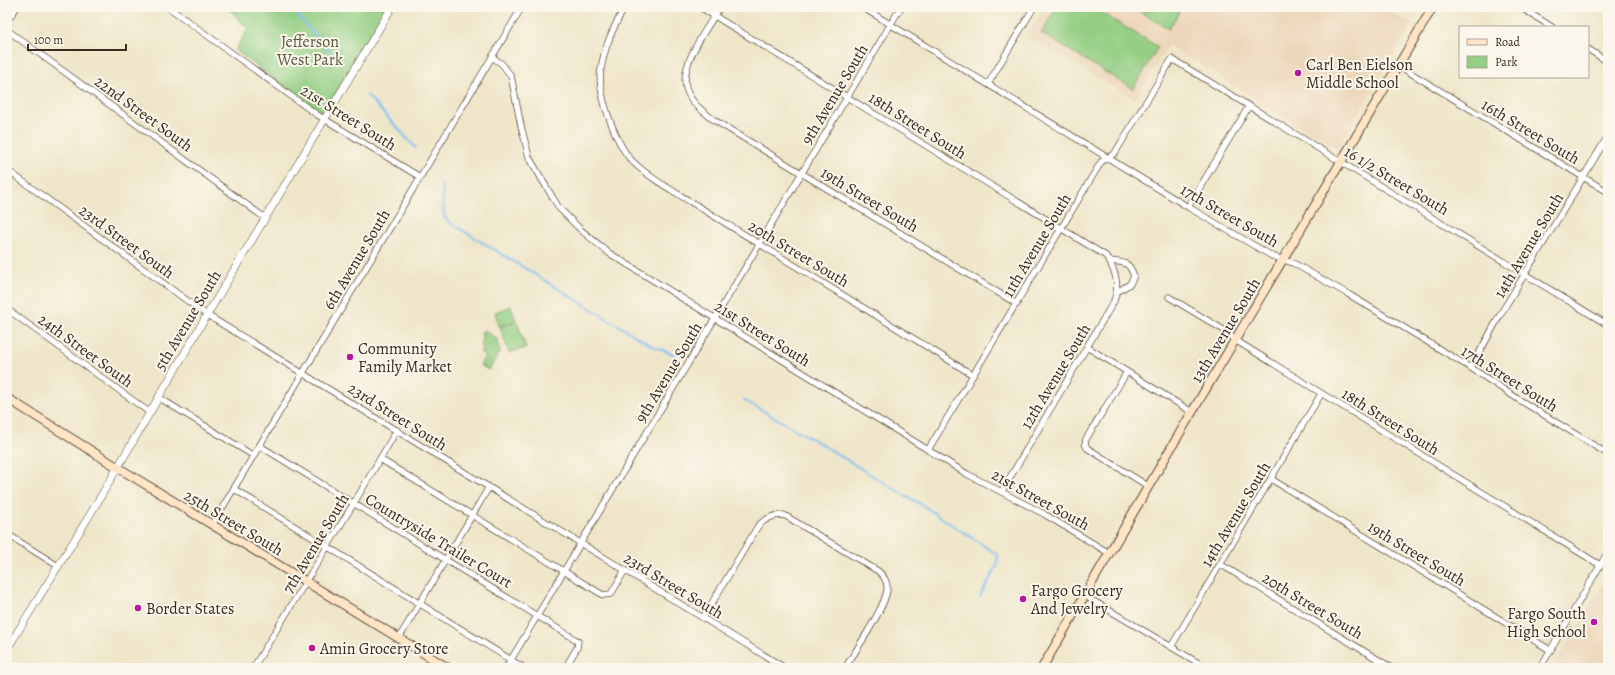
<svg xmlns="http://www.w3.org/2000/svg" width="1615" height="675" viewBox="0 0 1615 675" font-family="Alegreya,serif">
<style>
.built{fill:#edd7bb}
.green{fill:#93ce82;stroke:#677c50}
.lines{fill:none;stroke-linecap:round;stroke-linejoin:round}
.stream{stroke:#7dbef2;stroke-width:2}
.minor-casing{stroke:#564638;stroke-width:7}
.tertiary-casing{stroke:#564638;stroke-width:8}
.secondary-casing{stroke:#564638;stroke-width:10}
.minor{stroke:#fff;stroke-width:5.5}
.tertiary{stroke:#fff;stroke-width:7}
.secondary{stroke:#ffe4c6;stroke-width:8}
.poi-dot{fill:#b5179e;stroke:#fbf7ec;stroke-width:1.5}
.labels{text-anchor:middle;stroke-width:4;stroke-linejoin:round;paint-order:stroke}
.park-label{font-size:16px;fill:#555b3c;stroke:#fbf7ec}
.poi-label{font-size:16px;fill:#3b2a1e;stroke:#fbf7ec;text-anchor:start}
.street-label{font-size:16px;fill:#3b2a1e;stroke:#fbf7ec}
</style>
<rect width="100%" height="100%" fill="#fbf7ec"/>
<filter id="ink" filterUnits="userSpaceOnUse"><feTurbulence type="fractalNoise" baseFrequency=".025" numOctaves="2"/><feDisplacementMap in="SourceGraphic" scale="8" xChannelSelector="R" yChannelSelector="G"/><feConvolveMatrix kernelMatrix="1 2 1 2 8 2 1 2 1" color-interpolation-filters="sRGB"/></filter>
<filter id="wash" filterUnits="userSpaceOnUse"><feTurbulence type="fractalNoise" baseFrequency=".012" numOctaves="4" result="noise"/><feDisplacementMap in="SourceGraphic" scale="16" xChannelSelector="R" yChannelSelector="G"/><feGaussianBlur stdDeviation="0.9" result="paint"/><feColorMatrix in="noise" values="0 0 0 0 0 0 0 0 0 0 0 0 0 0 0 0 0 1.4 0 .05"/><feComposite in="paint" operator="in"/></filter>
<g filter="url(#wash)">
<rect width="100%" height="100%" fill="#efe6c9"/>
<g class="built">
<polygon points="1045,7 1382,7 1412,24 1337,149 1168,45 1135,99 1027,37"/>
<polygon points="1608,576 1608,668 1553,668"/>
</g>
<g class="green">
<polygon points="228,7 386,7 323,114 235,50 248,29"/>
<polygon points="1057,7 1092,7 1158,47 1133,89 1041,33"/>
<polygon points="1132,7 1182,7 1169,29"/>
<polygon points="511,306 516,320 499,326 495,312"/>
<polygon points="517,322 526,348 509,353 500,327"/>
<polygon points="484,330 497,339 500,352 489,370 480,365 485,356 481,353 482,331"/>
</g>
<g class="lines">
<g class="stream">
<polyline points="290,7 338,61"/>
<polyline points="367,95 416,148"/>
<polyline points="442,185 444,216 449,222 652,346 676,355"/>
<polyline points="744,400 821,444 907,497 919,503 998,555 997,566 980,597"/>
</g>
</g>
</g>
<g filter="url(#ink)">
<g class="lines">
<g class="minor-casing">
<g id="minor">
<polyline points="168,7 316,114 420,177"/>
<path d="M625 7C613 28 605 45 601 69 596 91 616 143 631 160 648 177 670 189 691 202L973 375"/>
<path d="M700 7 1054 224 1106 256C1116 271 1120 285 1114 301L1002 491"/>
<path d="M720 7C708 27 677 67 687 91 692 104 703 111 714 120L1017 304"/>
<polyline points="862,7 1188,207 1272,256 1293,263 1348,294 1471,368 1518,399 1608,454"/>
<polyline points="1520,7 1552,27"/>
<polyline points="7,21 17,7"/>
<polyline points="7,30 265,218"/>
<polyline points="1588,49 1608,62"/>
<polyline points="492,57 502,64 511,76 521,126 529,157 544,183 559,208 581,230 609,253 967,474 1044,514 1109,553"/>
<polyline points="1399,66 1608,192"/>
<polyline points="988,84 1034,7"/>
<polyline points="7,170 207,315 785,668"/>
<polyline points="1188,207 1249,106"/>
<path d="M1109 261C1124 263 1128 260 1134 276L1130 284 1117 292"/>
<polyline points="1169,297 1227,332 1235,340 1600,565"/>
<polyline points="7,309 149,412"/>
<polyline points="1087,347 1192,412"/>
<polyline points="1471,368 1500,315 1608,136"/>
<polyline points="1127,372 1086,439 1085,444 1087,448 1148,486"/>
<polyline points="158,397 254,456"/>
<polyline points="260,446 578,641 577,648 565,668"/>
<polyline points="928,450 1101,162 1115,153 1172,59 1608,325"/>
<polyline points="380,459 603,595 611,594 625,570"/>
<polyline points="1271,479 1550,650"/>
<polyline points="234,489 524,668"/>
<polyline points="212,525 522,7"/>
<polyline points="7,534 58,566"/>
<polyline points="1220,564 1392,668"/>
<polyline points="1085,596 1207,668"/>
<path d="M703 618 758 526C766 518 773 515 784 515L878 571C884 576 888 582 887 590 885 608 855 652 845 668"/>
<polyline points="399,638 489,487"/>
<polyline points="1171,647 1321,394"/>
<polyline points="253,668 354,503 397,430"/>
<polyline points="506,668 901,7"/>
<polyline points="1540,668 1608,552"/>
</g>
</g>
<g class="tertiary-casing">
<polyline id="tertiary" points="7,649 91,513 207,315 392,7"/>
</g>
<g class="secondary-casing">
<g id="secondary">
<polyline points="7,398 117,467 448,668"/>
<polyline points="1042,668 1188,419 1433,7"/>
</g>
</g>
<use href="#minor" class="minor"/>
<use href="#tertiary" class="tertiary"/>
<use href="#secondary" class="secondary"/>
</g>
</g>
<g class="poi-dot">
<circle cx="1298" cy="73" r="4"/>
<circle cx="350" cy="357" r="4"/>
<circle cx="1023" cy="599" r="4"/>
<circle cx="138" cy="608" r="4"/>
<circle cx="1594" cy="622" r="4"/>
<circle cx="312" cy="648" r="4"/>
</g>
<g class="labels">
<g class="park-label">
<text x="310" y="47">Jefferson<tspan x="310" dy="18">West Park</tspan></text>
</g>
<g class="poi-label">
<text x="1306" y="70">Carl Ben Eielson<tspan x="1306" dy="18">Middle School</tspan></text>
<text x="358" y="354">Community<tspan x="358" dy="18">Family Market</tspan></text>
<text x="1031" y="596">Fargo Grocery<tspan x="1031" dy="18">And Jewelry</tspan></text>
<text x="146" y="614">Border States</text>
<text x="1586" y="619" text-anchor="end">Fargo South<tspan x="1586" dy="18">High School</tspan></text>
<text x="320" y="654">Amin Grocery Store</text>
</g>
<g class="street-label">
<text transform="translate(834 94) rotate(-59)" y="6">9th Avenue South</text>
<text transform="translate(144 113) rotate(36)" y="6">22nd Street South</text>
<text transform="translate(349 117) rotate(32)" y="6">21st Street South</text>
<text transform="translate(918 125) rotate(32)" y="6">18th Street South</text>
<text transform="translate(1531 131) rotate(31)" y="6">16th Street South</text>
<text transform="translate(1397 180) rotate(31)" y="6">16 1/2 Street South</text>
<text transform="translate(870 199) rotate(31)" y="6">19th Street South</text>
<text transform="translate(1230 215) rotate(30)" y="6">17th Street South</text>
<text transform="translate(127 241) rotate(36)" y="6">23rd Street South</text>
<text transform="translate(1036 245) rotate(-59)" y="6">11th Avenue South</text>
<text transform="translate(1528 245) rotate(-59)" y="6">14th Avenue South</text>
<text transform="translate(799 253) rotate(31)" y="6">20th Street South</text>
<text transform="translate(356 259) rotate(-59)" y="6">6th Avenue South</text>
<text transform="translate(187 320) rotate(-59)" y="6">5th Avenue South</text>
<text transform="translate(1225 330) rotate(-59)" y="6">13th Avenue South</text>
<text transform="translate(763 333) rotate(32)" y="6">21st Street South</text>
<text transform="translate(86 350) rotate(36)" y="6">24th Street South</text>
<text transform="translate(668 372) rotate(-59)" y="6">9th Avenue South</text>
<text transform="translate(1055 376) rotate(-59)" y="6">12th Avenue South</text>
<text transform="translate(1510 378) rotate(32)" y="6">17th Street South</text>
<text transform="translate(398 416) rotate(32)" y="6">23rd Street South</text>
<text transform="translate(1391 421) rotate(32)" y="6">18th Street South</text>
<text transform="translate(1041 499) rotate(29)" y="6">21st Street South</text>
<text transform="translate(1235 514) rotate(-59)" y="6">14th Avenue South</text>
<text transform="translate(234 522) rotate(31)" y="6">25th Street South</text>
<text transform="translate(439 540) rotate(31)" y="6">Countryside Trailer Court</text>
<text transform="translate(315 543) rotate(-59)" y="6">7th Avenue South</text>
<text transform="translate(1417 553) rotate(31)" y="6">19th Street South</text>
<text transform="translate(674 585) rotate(31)" y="6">23rd Street South</text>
<text transform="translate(1313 605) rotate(31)" y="6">20th Street South</text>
</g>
</g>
<rect width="1615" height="675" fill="none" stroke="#fbf7ec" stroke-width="24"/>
<rect x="1459" y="26" width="130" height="52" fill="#fbf7ec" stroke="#aea59a"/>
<rect x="1467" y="39" width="20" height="6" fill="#ffe4c6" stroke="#aea59a"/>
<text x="1495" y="46" font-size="12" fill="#3b2a1e">Road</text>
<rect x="1467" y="56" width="20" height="12" fill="#93ce82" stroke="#aea59a"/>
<text x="1495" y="66" font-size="12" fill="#3b2a1e">Park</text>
<path d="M28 44v6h98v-6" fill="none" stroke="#3b2a1e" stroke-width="2"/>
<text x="34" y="44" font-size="12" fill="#3b2a1e" stroke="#fbf7ec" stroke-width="3" paint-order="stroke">100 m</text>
</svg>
